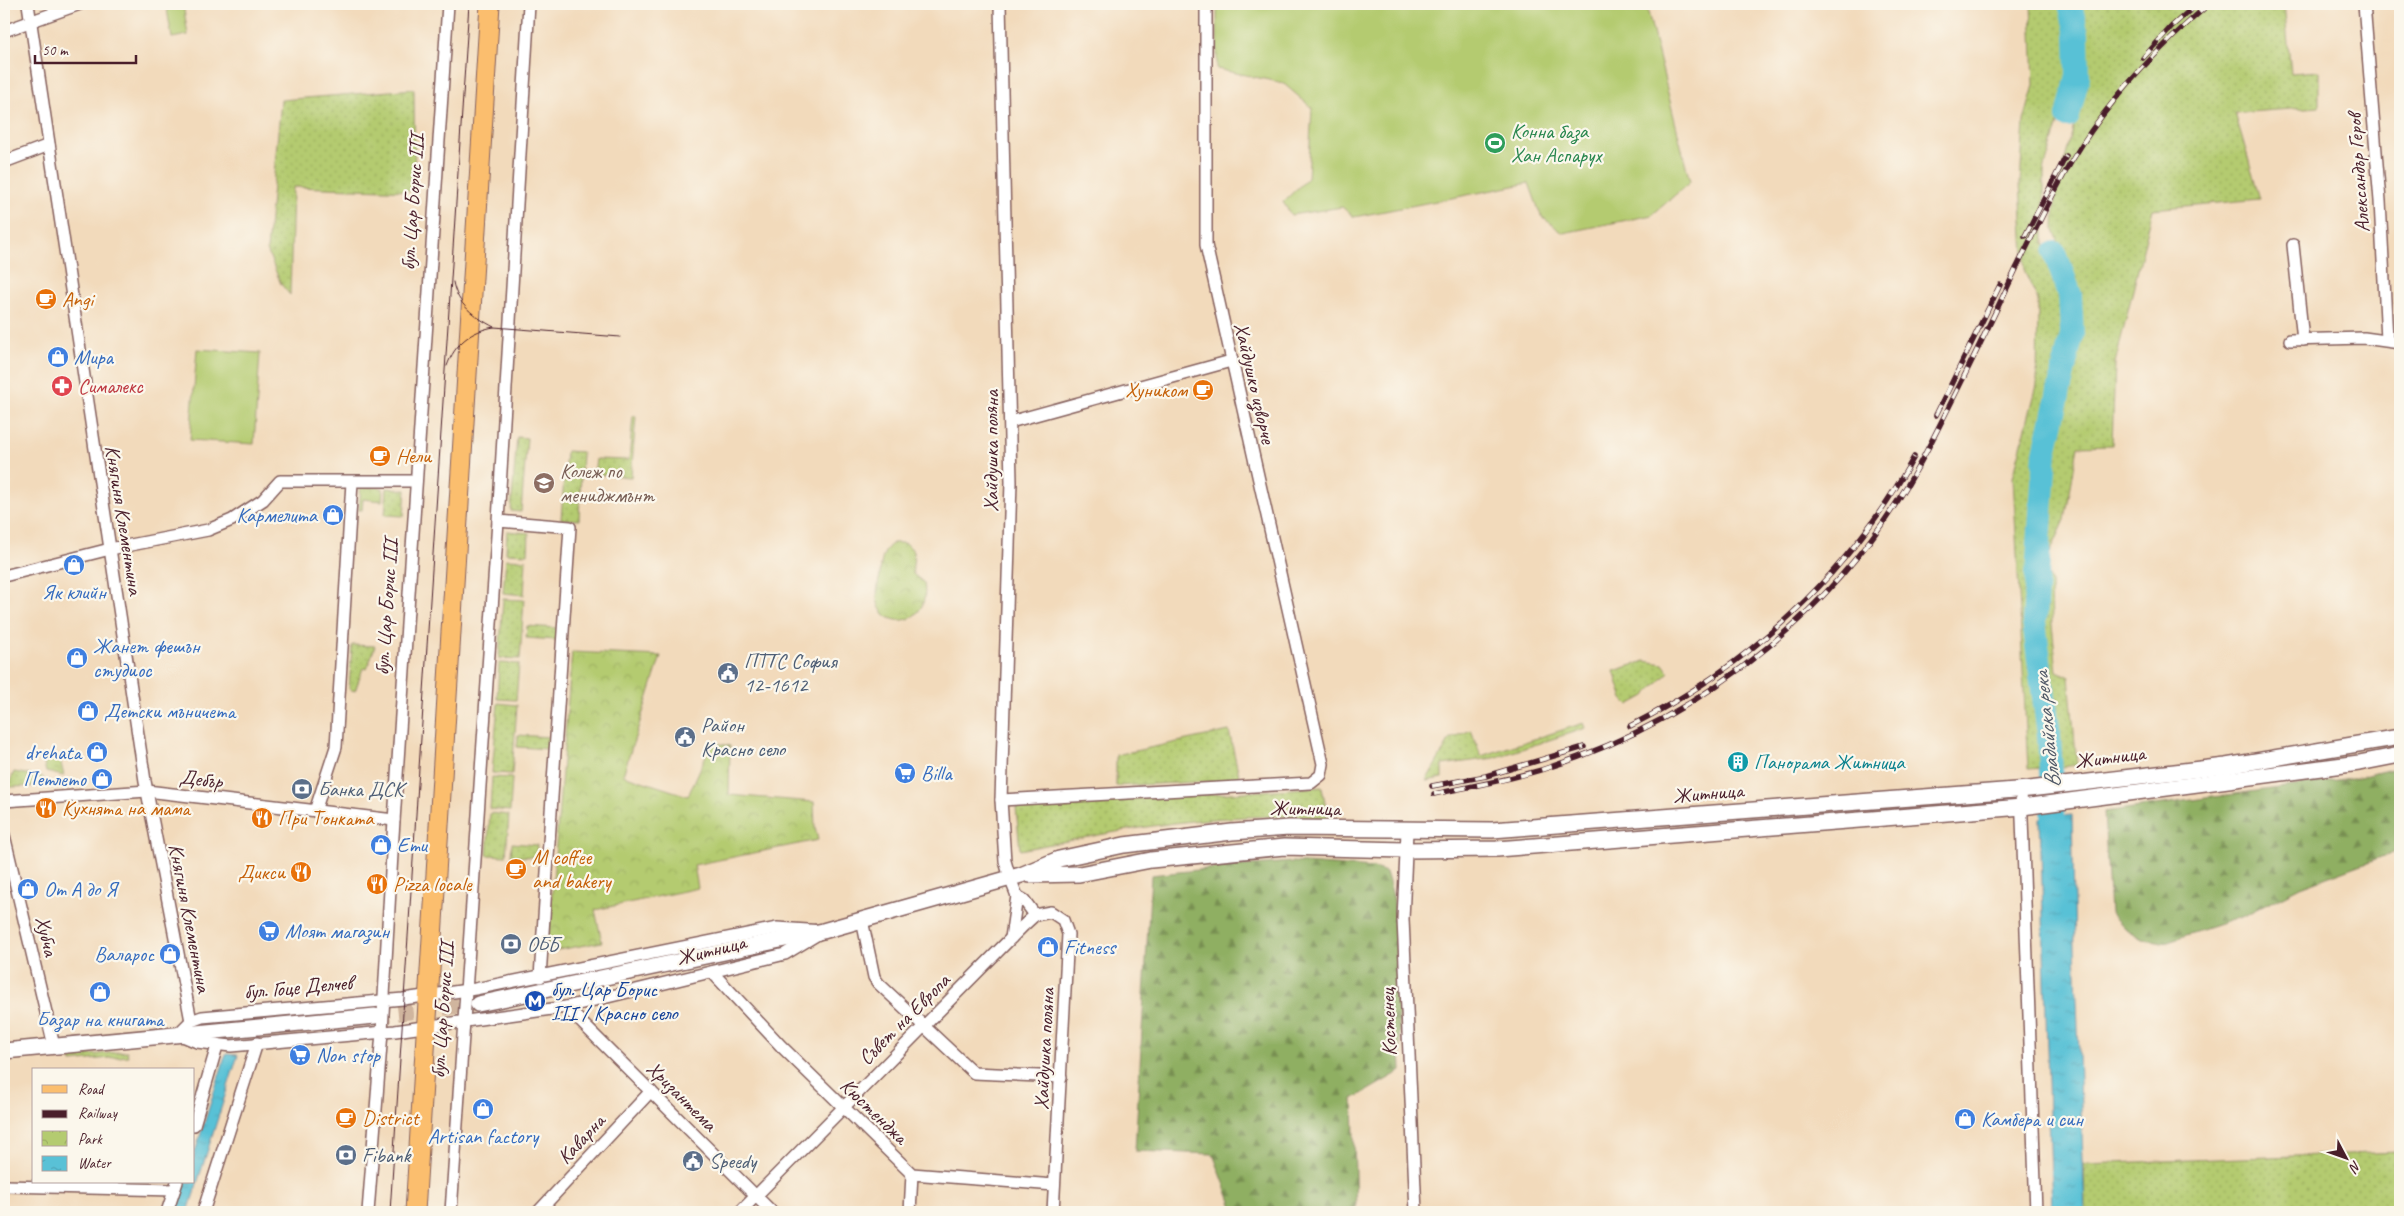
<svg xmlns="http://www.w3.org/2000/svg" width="2404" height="1216" viewBox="0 0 2404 1216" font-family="Caveat,sans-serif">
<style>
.grass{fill:url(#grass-dots);stroke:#7f754e}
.forest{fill:url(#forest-firs);stroke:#6c6746}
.park{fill:url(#park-crowns);stroke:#7f754e}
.pitch{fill:#b4cb70;stroke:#7f754e}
.water{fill:url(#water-ripples);stroke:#527080}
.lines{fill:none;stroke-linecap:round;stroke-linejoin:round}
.river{stroke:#59c1d6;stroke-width:24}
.tertiary-tunnel{stroke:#d0b59e;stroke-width:15;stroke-dasharray:15 8;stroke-linecap:butt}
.minor-casing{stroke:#85605d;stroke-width:14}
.tertiary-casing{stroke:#85605d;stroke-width:18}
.primary-casing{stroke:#85605d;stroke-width:21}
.minor{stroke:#fff;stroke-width:11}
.tertiary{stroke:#fff;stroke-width:15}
.primary{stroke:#fbbe6e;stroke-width:19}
.tram{stroke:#4a1f2b;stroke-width:1}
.rail-casing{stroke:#4a1f2b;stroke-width:5.5}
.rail{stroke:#fbf7ec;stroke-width:4;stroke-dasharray:11;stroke-linecap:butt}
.labels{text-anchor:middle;stroke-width:4.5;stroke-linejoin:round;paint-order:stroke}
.leisure-label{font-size:21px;fill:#27864d;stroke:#fbf7ec;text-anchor:start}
.street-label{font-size:21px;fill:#4a1f2b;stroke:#fbf7ec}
.food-label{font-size:21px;fill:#c56008;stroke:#fbf7ec;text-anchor:start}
.shop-label{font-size:21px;fill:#366cbe;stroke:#fbf7ec;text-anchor:start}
.health-label{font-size:21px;fill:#be3a42;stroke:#fbf7ec;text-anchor:start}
.education-label{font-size:21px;fill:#785e54;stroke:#fbf7ec;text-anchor:start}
.service-label{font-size:21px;fill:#4e5e75;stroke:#fbf7ec;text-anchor:start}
.culture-label{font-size:21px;fill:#0d838f;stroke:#fbf7ec;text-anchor:start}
.transit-label{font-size:21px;fill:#164399;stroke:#fbf7ec;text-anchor:start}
.water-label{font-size:22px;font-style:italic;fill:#4f5867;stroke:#fbf7ec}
</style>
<defs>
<pattern id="grass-dots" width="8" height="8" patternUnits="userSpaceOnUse" patternTransform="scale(1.25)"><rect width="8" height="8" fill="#b4cb70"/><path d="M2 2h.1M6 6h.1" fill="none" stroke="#9cae61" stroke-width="1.8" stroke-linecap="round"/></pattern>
<pattern id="forest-firs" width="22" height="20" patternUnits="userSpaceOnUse" patternTransform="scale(1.25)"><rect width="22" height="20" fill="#8faf62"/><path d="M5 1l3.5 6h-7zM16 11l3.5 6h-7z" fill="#778e51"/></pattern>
<pattern id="park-crowns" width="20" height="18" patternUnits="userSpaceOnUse" patternTransform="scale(1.25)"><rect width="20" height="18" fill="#b4cb70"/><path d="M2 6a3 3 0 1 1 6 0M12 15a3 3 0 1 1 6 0" fill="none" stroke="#9cae61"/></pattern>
<pattern id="water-ripples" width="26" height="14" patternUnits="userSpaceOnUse" patternTransform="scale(1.25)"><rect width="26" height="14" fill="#59c1d6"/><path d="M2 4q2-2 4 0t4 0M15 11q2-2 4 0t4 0" fill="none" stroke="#4fa5b8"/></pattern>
</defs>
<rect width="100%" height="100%" fill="#fbf7ec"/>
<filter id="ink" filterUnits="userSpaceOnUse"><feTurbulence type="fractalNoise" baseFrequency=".02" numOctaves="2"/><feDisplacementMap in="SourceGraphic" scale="10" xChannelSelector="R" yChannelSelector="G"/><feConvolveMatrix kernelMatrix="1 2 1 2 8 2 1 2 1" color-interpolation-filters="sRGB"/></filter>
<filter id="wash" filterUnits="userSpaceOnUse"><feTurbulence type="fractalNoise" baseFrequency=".0096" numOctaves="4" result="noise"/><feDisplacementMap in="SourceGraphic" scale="20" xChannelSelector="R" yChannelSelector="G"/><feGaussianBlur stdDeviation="1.12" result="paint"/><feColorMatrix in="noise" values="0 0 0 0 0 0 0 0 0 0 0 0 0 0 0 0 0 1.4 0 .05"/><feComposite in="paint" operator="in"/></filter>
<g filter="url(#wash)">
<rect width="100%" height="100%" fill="#f2dabb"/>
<g class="grass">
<polygon points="2031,4 2063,4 2071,40 2072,76 2044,170 2044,243 2062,302 2064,332 2036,465 2029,604 2029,651 2041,768 2028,769 2013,477 2037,385 2038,300 2025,273 2020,183 2024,121 2034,85"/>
<polygon points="2079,4 2284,4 2291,73 2319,71 2319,107 2235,113 2260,199 2153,209 2115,363 2112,445 2078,446 2065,520 2045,564 2051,582 2052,625 2057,671 2069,677 2077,765 2061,767 2045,668 2042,607 2053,442 2071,374 2078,320 2075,286 2054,230 2055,197 2078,110 2086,71 2083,26"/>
<polygon points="414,89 415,191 293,187 290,295 281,284 267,250 281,100"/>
<polygon points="633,416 636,416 631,477 594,474 596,459 629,460"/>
<polygon points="517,437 527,438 521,512 511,511"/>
<polygon points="566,451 582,452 579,520 561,519"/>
<polygon points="387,488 406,490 404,516 385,515"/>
<polygon points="507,531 529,533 528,554 506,553"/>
<polygon points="506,559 526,560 524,595 503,593"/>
<polygon points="503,599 524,600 520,659 499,658"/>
<polygon points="527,626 557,628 556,640 526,638"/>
<polygon points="352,645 375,646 367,669 363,668 355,691 349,689"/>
<polygon points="1645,661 1663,664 1669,672 1645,696 1629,705 1623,699 1614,671"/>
<polygon points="499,663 519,664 516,700 497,699"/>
<polygon points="498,703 517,705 512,774 492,773"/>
<polygon points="1584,723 1586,728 1494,758 1442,765 1442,778 1426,781 1450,739 1471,730 1481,756"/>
<polygon points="1229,731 1240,780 1116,786 1116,755"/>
<polygon points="518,735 549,737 549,749 517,747"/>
<polygon points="14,772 43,777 44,786 8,787"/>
<polygon points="492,777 512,778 510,811 490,809"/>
<path d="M1322 787 1328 819C1220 809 1125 830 1020 850L1016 807Z"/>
<polygon points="490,813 509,815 506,856 487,855"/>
<polygon points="512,843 537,845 536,857 511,856"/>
<polygon points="127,1051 128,1056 72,1062 71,1057"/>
<polygon points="2400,1152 2400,1212 2085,1212 2084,1164"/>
</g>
<g class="forest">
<polygon points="2400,767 2400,850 2300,887 2244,916 2162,943 2142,939 2124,928 2110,913 2104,812 2359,777"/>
<polygon points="1292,862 1374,868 1386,872 1394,899 1401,1071 1353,1099 1356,1212 1235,1212 1213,1154 1135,1151 1151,875 1225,867"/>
</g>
<g class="park">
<polygon points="361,486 383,488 382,501 363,499 362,510 359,510"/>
<path d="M893 543H904C920 551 911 561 913 574L924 583C931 623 889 631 879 606 875 597 878 584 880 575 881 562 882 551 893 543Z"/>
<polygon points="572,652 661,656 623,775 688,796 712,742 730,746 729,795 814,802 815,828 818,840 694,865 698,888 595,910 602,942 547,952"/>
<polygon points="59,755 64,776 46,772 43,759"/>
</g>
<g class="pitch">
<polygon points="166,4 183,4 188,35 172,38"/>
<polygon points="1217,4 1646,4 1690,182 1652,215 1563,233 1541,216 1529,183 1354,217 1342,207 1291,215 1283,202 1308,178 1312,108 1283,83 1217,69"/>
<polygon points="197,349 260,353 254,444 190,440"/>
</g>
<g class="water">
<polygon points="2072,815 2075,947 2085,1212 2052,1212 2040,818"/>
<polygon points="226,1054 238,1055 188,1212 176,1212 185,1182 194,1182 194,1155"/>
</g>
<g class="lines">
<g class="river">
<polyline points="2068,116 2078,76 2077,34 2070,4"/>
<polyline points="2055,848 2049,735 2034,622 2045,452 2072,334 2070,295 2055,253"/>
</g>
</g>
</g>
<g filter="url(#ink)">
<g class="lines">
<polyline class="tertiary-tunnel" points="375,1016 478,1004"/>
<g class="minor-casing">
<g id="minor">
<polyline points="28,4 145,781 191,1021"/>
<polyline points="1000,4 1011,482 1001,800 1005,861 1010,878 1017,896 1024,900 1035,915"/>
<polyline points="2364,4 2380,201 2387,340"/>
<polyline points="4,31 80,4"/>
<polyline points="4,162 49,145"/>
<polyline points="2293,245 2303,340"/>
<polyline points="2290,340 2364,338 2400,343"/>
<polyline points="1010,422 1231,361"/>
<polyline points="498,521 570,527 540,977"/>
<polyline points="4,576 110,549 208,530 232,520 263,500 280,481 416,481"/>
<polyline points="2021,790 2036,1212"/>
<polyline points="1001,800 1311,783 1321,775 1323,764 1206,245 1206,4"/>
<polyline points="4,801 147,791 394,820"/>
<polyline points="315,811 336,747 352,482"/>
<polyline points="1407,831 1403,919 1416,1212"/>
<polyline points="4,835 54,1046"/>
<polyline points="862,920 874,977 878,983 974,1073 1061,1077"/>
<polygon points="777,928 823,931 785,954 566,1007 395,1031 231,1046 197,1042 178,1034 191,1021 202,1017 403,999 475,989"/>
<polyline points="1011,938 1017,896"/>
<polyline points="712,972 781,1046 912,1174 1054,1185"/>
<polyline points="566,1007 772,1212"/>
<polyline points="194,1125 217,1046"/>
<polyline points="4,1186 174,1190"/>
<polyline points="167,1212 177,1182"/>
<polyline points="203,1212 257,1043"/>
<polyline points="368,1212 382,1032 393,836 448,4"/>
<polyline points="451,1212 498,521 529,4"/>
<polyline points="538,1212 651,1091"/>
<polyline points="740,1212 1023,926 1035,915 1051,912 1063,920 1068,934 1053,1212"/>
<polyline points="910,1212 912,1174"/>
</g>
</g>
<g class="tertiary-casing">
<g id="tertiary">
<polyline points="1030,875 1079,874 1151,860 1284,847 1405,850 1497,849 2022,807 2359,763 2400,755"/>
<polyline points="478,1004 823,931 1021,875 1059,859 1124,845 1232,832 1289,828 1492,830 2029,789 2226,766 2400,737"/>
<polyline points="4,1051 375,1016"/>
</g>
</g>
<g class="primary-casing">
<polyline id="primary" points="415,1212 490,4"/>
</g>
<use href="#minor" class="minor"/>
<use href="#tertiary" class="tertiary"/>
<use href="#primary" class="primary"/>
<g class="tram">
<path d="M453 282C457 305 475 317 494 327L620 337"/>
<path d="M447 366C455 343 471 331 494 327"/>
<polyline points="390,1212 469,4"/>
</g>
<g class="rail-casing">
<g id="rail">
<polyline points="2143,58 2172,26 2197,4"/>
<polyline points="2025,236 2066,156"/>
<polyline points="1936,415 2000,285"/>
<path d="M1630 726C1750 666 1848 575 1914 457"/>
<polyline points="1432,786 1486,776 1584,747"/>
<path d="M1434 794C1472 786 1510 780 1547 768 1708 717 1848 602 1926 452 1957 392 1987 330 2016 269 2039 223 2061 174 2091 131 2124 84 2165 42 2209 4"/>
</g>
</g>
<use href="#rail" class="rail"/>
</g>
</g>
<defs>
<g id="stadium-disc" transform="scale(1.125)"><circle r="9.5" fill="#2e9e5b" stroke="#fbf7ec"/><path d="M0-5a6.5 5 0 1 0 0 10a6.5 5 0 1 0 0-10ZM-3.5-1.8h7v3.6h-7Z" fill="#fff"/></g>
<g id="cafe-disc" transform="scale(1.125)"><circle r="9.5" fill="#e8710a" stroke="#fbf7ec"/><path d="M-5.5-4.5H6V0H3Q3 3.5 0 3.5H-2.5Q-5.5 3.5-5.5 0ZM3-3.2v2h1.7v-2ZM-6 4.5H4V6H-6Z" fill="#fff"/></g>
<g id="shop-disc" transform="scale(1.125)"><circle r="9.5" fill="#3f7fe0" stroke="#fbf7ec"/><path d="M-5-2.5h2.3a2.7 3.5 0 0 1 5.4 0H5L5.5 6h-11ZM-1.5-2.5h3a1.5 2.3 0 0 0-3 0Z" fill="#fff"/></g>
<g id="pharmacy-disc" transform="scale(1.125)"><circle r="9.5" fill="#e0444e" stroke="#fbf7ec"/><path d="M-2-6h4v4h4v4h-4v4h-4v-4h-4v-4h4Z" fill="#fff"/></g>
<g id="university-disc" transform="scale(1.125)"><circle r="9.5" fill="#8d6e63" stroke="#fbf7ec"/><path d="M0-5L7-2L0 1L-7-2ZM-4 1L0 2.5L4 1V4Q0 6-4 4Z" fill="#fff"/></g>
<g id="civic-disc" transform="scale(1.125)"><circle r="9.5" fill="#5c6f8a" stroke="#fbf7ec"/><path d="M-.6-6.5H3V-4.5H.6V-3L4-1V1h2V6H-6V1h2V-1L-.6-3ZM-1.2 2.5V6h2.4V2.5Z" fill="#fff"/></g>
<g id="building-disc" transform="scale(1.125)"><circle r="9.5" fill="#0f9aa8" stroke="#fbf7ec"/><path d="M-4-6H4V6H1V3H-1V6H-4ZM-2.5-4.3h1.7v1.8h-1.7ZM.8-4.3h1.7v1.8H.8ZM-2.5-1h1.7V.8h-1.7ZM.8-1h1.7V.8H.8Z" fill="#fff"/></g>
<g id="supermarket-disc" transform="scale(1.125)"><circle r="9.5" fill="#3f7fe0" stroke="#fbf7ec"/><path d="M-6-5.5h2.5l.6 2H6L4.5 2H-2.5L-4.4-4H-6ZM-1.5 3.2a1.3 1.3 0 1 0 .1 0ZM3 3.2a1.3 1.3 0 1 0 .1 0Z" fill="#fff"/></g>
<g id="bank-disc" transform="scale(1.125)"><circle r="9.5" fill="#5c6f8a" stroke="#fbf7ec"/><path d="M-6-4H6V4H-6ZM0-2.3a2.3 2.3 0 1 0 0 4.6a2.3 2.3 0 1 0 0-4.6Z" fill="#fff"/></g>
<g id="restaurant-disc" transform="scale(1.125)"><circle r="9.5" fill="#e8710a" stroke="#fbf7ec"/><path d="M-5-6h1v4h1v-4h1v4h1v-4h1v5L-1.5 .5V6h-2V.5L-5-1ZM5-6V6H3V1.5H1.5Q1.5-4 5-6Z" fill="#fff"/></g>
<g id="metro-disc" transform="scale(1.125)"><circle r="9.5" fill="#1a4fb4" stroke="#fbf7ec"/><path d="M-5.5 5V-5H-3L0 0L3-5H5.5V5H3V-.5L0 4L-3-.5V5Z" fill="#fff"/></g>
</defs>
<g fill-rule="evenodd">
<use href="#stadium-disc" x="1495" y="143"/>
<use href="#cafe-disc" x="46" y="299"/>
<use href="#shop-disc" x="58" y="357"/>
<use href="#pharmacy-disc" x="62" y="386"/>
<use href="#cafe-disc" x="1203" y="390"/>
<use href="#cafe-disc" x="380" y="456"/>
<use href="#university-disc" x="544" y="483"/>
<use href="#shop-disc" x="333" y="515"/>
<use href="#shop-disc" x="74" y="565"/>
<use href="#shop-disc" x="77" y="658"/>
<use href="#civic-disc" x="728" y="673"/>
<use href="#shop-disc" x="88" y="711"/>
<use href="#civic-disc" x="685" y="737"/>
<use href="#shop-disc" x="97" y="752"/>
<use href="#building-disc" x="1738" y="762"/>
<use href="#supermarket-disc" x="905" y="773"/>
<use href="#shop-disc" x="102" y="779"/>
<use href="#bank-disc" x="302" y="789"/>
<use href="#restaurant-disc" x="46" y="808"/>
<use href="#restaurant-disc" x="262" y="818"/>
<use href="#shop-disc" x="381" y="845"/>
<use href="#cafe-disc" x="516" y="869"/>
<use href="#restaurant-disc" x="301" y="872"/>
<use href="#restaurant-disc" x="377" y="884"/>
<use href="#shop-disc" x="28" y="889"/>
<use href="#supermarket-disc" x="269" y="931"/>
<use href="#bank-disc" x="511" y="944"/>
<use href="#shop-disc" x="1048" y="947"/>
<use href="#shop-disc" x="170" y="954"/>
<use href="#shop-disc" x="100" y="992"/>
<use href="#metro-disc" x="535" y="1001"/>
<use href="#supermarket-disc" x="300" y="1055"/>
<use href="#shop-disc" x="483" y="1109"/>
<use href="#cafe-disc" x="346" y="1118"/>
<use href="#shop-disc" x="1965" y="1119"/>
<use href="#bank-disc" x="346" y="1155"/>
<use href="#civic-disc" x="693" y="1161"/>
</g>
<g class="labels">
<g class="leisure-label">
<text x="1511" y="138">Конна база<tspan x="1511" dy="24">Хан Аспарух</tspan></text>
</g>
<g class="street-label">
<text transform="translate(2358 173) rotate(-94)" y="7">Александър Геров</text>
<text transform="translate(412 202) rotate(-86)" y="7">бул. Цар Борис III</text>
<text transform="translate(1255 383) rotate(77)" y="7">Хайдушко изворче</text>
<text transform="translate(991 451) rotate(-90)" y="7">Хайдушка поляна</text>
<text transform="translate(124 520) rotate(81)" y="7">Княгиня Клементина</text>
<text transform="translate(386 607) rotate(-86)" y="7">бул. Цар Борис III</text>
<text transform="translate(2110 757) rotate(-7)" y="7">Житница</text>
<text transform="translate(201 779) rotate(7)" y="7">Дебър</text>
<text transform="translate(1708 793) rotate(-5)" y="7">Житница</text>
<text x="1305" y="815">Житница</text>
<text transform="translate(190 918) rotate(79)" y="7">Княгиня Клементина</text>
<text transform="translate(47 936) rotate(77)" y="7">Хубча</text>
<text transform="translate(711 950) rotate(-14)" y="7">Житница</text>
<text transform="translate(298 987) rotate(-5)" y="7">бул. Гоце Делчев</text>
<text transform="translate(442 1010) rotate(-86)" y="7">бул. Цар Борис III</text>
<text transform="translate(904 1019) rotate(-45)" y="7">Съвет на Европа</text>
<text transform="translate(1388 1022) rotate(-92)" y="7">Костенец</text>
<text transform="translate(1044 1049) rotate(-87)" y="7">Хайдушка поляна</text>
<text transform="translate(682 1096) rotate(45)" y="7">Хризантема</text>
<text transform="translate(874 1111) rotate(44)" y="7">Кюстенджа</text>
<text transform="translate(581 1139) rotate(-47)" y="7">Каварна</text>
</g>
<g class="food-label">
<text x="62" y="306">Angi</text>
<text x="1187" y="397" text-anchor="end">Хуником</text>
<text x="396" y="463">Нели</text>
<text x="62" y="815">Кухнята на мама</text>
<text x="278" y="825">При Тонката</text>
<text x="532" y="864">M coffee<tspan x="532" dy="24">and bakery</tspan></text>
<text x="285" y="879" text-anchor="end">Дикси</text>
<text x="393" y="891">Pizza locale</text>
<text x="362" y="1125">District</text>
</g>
<g class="shop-label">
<text x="74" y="364">Мира</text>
<text x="317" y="522" text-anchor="end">Кармелита</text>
<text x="74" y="599" text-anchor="middle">Як клийн</text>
<text x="93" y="653">Жанет фешън<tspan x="93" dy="24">студиос</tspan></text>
<text x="104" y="718">Детски мъничета</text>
<text x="81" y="759" text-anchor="end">drehata</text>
<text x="921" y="780">Billa</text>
<text x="86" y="786" text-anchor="end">Петлето</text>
<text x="397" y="852">Ети</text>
<text x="44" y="896">От А до Я</text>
<text x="285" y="938">Моят магазин</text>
<text x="1064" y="954">Fitness</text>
<text x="154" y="961" text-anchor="end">Валарос</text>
<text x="100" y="1026" text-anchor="middle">Базар на книгата</text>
<text x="316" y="1062">Non stop</text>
<text x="1981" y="1126">Камбера и син</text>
<text x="483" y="1143" text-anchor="middle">Artisan factory</text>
</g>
<g class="health-label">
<text x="78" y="393">Сималекс</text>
</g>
<g class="education-label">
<text x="560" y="478">Колеж по<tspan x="560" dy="24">мениджмънт</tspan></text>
</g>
<g class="service-label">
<text x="744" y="668">ПТТС София<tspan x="744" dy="24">12-1612</tspan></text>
<text x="701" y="732">Район<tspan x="701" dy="24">Красно село</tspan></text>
<text x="318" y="796">Банка ДСК</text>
<text x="527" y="951">ОББ</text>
<text x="362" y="1162">Fibank</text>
<text x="709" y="1168">Speedy</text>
</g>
<g class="culture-label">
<text x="1754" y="769">Панорама Житница</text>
</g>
<g class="transit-label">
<text x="551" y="996">бул. Цар Борис<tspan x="551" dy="24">III / Красно село</tspan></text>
</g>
<g class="water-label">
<text transform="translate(2046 730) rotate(-96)" y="8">Владайска река</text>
</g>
</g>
<rect width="2404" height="1216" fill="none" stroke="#fbf7ec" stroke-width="20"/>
<rect x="32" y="1068" width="162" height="115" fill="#fbf7ec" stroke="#b4a19f"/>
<rect x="42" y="1085" width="25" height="8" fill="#fbbe6e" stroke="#b4a19f"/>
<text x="78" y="1094" font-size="15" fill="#4a1f2b">Road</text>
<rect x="42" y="1110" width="25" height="8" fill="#4a1f2b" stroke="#b4a19f"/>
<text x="78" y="1118" font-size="15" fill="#4a1f2b">Railway</text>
<rect x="42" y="1131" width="25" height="15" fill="url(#park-crowns)" stroke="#b4a19f"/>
<text x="78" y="1144" font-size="15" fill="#4a1f2b">Park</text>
<rect x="42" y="1156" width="25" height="15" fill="url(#water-ripples)" stroke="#b4a19f"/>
<text x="78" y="1168" font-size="15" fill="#4a1f2b">Water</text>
<g transform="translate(2346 1158) rotate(131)" stroke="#fbf7ec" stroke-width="4" paint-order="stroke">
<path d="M0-4L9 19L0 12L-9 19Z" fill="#4a1f2b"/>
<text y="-8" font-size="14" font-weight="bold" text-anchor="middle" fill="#4a1f2b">N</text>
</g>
<path d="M35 55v8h101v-8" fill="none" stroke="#4a1f2b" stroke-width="2.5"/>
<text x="42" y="55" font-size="15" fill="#4a1f2b" stroke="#fbf7ec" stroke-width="4" paint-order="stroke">50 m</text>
</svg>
